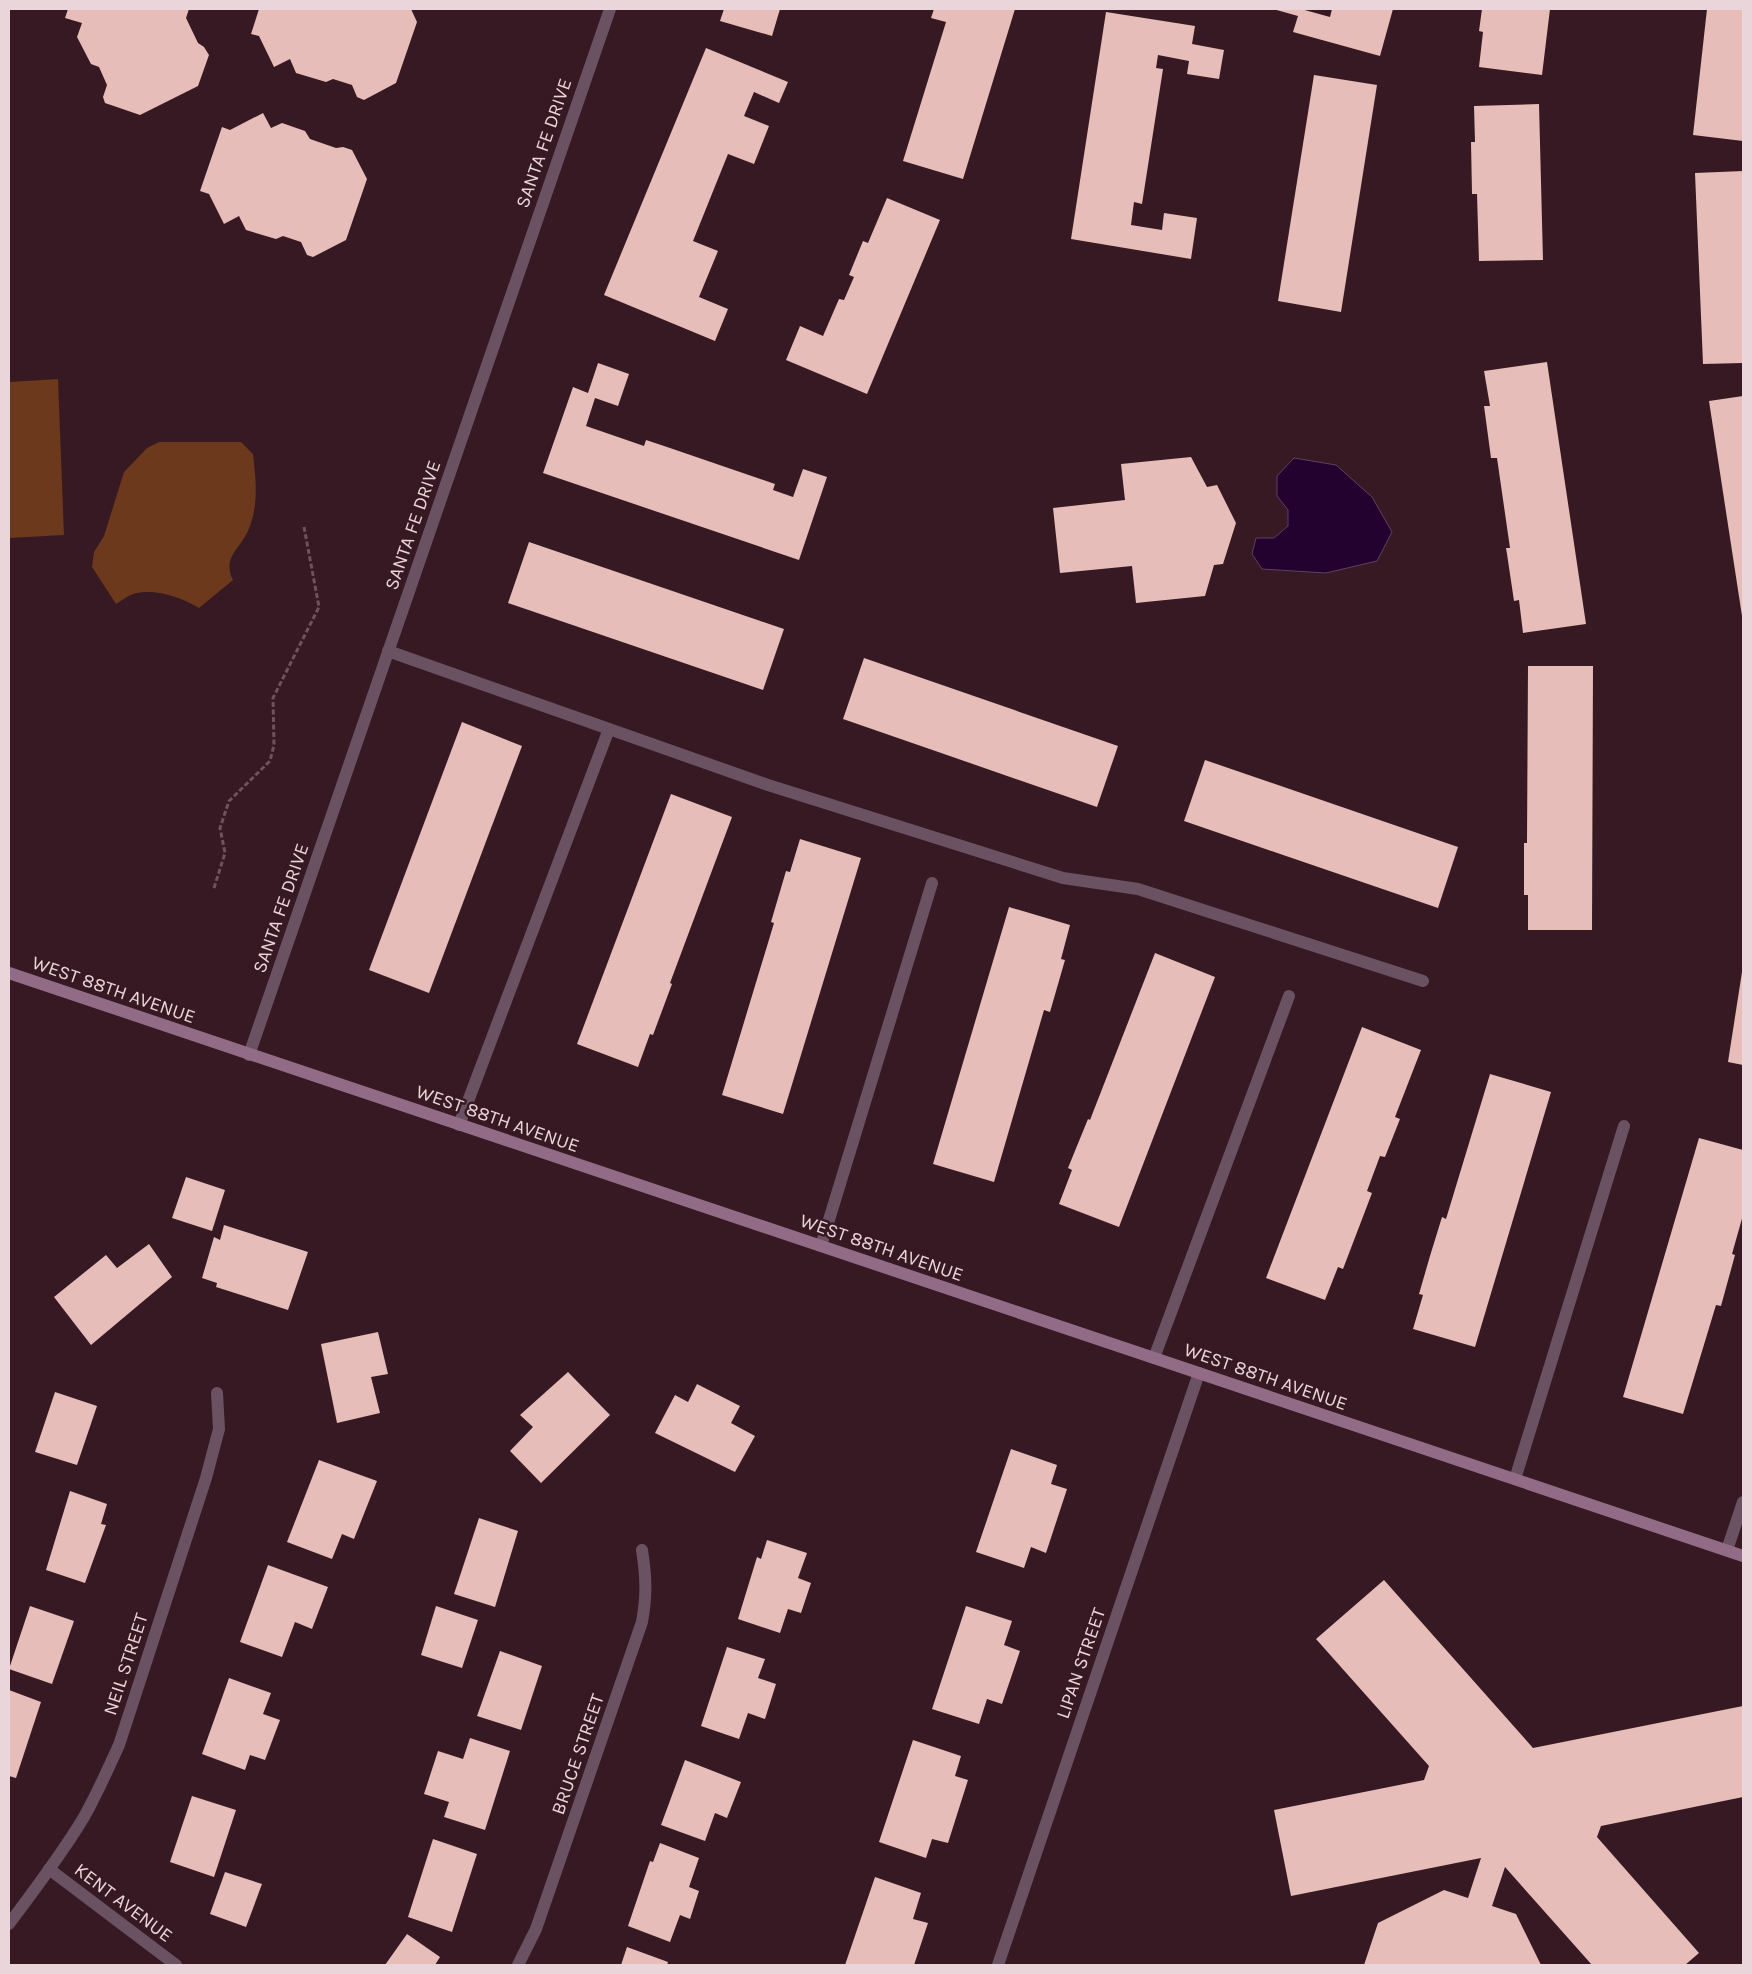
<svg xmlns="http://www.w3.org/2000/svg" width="1752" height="1974" viewBox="0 0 1752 1974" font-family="Karla,sans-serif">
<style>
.green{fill:#6c391c}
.water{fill:#230230;stroke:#5f4163}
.building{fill:#e6bdb8}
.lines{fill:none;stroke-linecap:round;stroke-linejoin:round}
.path{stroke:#6e535b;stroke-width:3;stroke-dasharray:5 2.5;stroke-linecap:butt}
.minor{stroke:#6a5262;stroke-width:12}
.secondary{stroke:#926b86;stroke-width:12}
.labels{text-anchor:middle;stroke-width:5;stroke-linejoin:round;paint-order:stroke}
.street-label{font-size:19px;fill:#ead5da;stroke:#361922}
</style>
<rect width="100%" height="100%" fill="#361922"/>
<g class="green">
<polygon points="58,379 64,535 9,538 9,382"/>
<path d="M159 442H241L253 454C256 480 259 506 248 531 239 550 222 558 233 580L199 608C180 597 155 588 133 594 127 596 121 601 116 604L92 567 94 552 104 536 124 472 147 448Z"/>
</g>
<polygon class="water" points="1294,458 1336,465 1372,497 1392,532 1377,561 1326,573 1262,569 1252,554 1256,538 1274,538 1288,526 1288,510 1277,496 1277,476"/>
<g class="building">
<polygon points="68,9 189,9 186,18 198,43 204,47 209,55 198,86 140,115 105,103 103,97 107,85 99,67 91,64 77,37 82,23 65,18"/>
<polygon points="259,9 411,9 417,22 396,83 364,100 357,97 352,85 333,79 326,82 296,73 290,59 274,67 259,36 251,34"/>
<polygon points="724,9 780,9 772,36 720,21"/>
<polygon points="934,9 1015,9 963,179 903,161 946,22 931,18"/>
<polygon points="1273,9 1301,9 1330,17 1332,9 1393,9 1380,56 1293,32 1298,16"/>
<polygon points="1482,9 1550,9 1542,75 1479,67 1483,32 1479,31"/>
<polygon points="1707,9 1743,9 1743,141 1693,135"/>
<polygon points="1106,12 1195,26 1192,44 1224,50 1219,79 1187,74 1189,61 1158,55 1156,68 1163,69 1142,204 1134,202 1131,225 1162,230 1164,213 1197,218 1191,259 1071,239"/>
<polygon points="706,48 788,82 779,103 754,92 744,116 769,126 754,164 728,154 693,241 718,251 699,297 728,309 715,341 604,295"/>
<polygon points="1314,75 1377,85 1341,312 1278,301"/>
<polygon points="1539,104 1543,260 1479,261 1477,194 1472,194 1471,142 1475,142 1474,106"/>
<polygon points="263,113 271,128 282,123 305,131 310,139 336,148 343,147 352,150 367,179 346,240 313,257 307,255 301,242 283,236 276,239 246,230 239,216 224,224 209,194 200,191 222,127 230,130"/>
<polygon points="1743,171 1743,363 1703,364 1695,173"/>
<polygon points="887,198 940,220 867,394 786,360 800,326 823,336 839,299 844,300 854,277 849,275 863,241 868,243"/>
<polygon points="1547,362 1586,624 1523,633 1519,600 1514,601 1507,554 1506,548 1510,548 1497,458 1491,458 1484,406 1490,406 1484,371"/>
<polygon points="598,363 629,374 618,406 595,398 586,426 644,446 646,440 670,448 775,484 773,490 793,497 803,469 827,477 799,560 543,473 573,387 588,393"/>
<polygon points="1743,396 1743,616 1742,616 1709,401"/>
<polygon points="1191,457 1207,487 1217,485 1236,523 1223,564 1214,565 1205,596 1136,603 1132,566 1060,573 1053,508 1125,500 1121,464"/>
<polygon points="529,542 784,629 763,690 508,603"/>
<polygon points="864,658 1118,746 1097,807 843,719"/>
<polygon points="1528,666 1593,666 1592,930 1528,930 1528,895 1524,895 1524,843 1527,843"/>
<polygon points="462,722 522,746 429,993 369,970"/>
<polygon points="1205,760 1458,847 1438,908 1184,821"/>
<polygon points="671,794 732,817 670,983 672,984 669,992 653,1035 650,1034 638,1067 577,1044"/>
<polygon points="800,839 861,858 783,1114 722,1095 774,923 771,922 786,871 790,872"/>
<polygon points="1009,907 1070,925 1061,959 1065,960 1050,1012 1044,1010 994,1182 933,1164"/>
<polygon points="1155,953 1215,977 1119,1227 1059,1204 1072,1170 1068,1168 1088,1119 1090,1120"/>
<polygon points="1742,972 1743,972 1743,1065 1728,1062"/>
<polygon points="1362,1027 1421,1050 1395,1117 1400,1119 1385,1157 1380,1156 1367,1191 1372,1193 1343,1269 1338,1267 1325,1300 1266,1278"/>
<polygon points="1490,1074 1551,1092 1475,1347 1413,1329 1423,1295 1419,1294 1430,1256 1442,1217 1446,1219"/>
<polygon points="1699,1138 1743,1150 1743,1215 1732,1254 1735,1255 1721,1306 1716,1305 1683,1414 1623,1397"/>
<polygon points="186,1177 225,1190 212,1231 172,1218"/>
<polygon points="224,1225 308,1252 288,1310 216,1287 217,1283 202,1278 214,1237 220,1240"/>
<polygon points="149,1244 172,1277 91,1345 54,1297 106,1255 117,1268"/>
<polygon points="378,1332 388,1374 371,1377 380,1413 337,1423 321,1344"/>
<polygon points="568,1372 610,1415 541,1483 510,1451 533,1427 520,1415"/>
<polygon points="697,1384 740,1406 731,1423 755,1436 735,1472 655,1433 675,1395 688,1402"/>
<polygon points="55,1392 97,1406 77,1465 35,1452"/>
<polygon points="1011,1449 1057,1465 1051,1484 1067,1489 1046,1553 1031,1547 1024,1568 976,1552"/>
<polygon points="319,1460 377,1481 354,1539 342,1534 332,1559 287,1542"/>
<polygon points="70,1491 107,1504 101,1524 106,1525 85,1583 46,1570"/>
<polygon points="479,1518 518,1531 495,1607 454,1594"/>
<polygon points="767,1540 807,1553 798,1578 811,1583 801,1613 788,1609 780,1633 738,1619 757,1557 761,1559"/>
<polygon points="268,1565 328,1587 312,1629 295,1622 282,1657 240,1642"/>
<polygon points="1384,1580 1533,1748 1743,1706 1743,1797 1601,1826 1597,1837 1699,1953 1685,1965 1592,1965 1505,1867 1492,1906 1516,1914 1541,1965 1364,1965 1378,1923 1444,1890 1468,1898 1481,1858 1291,1896 1274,1810 1424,1780 1429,1766 1316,1639"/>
<polygon points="30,1606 74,1621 52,1684 9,1669"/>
<polygon points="436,1606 478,1620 462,1668 421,1655"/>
<polygon points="966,1606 1012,1621 1004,1645 1020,1651 1002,1704 987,1699 979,1724 932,1709"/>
<polygon points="727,1647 765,1659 758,1678 776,1684 765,1719 748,1713 739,1739 701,1726"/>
<polygon points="500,1651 542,1666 521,1730 477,1716"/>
<polygon points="229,1678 271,1693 263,1714 280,1720 265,1760 250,1755 245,1770 202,1754"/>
<polygon points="9,1690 41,1702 16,1778 9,1776"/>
<polygon points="470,1738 510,1751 485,1830 444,1817 449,1802 424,1794 438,1751 463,1759"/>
<polygon points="913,1740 961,1756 955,1776 968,1780 948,1843 932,1839 926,1858 879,1842"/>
<polygon points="685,1760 741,1782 727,1818 715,1813 705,1841 661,1825"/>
<polygon points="192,1796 236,1810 214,1877 170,1862"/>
<polygon points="433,1839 477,1854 452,1932 408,1917"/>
<polygon points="660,1843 699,1858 689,1887 699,1891 690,1919 680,1915 670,1942 628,1926 650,1861 653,1862"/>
<polygon points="225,1872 262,1884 246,1927 210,1914"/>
<polygon points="875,1877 921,1893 913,1919 928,1923 914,1965 845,1965"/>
<polygon points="407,1934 440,1957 435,1965 385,1965"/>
<polygon points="627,1947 668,1962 667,1965 621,1965"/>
</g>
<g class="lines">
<polyline class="path" points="214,888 225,853 220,828 229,801 270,761 274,745 273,698 319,607 304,527"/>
<g class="minor">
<polyline points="388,651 768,785 1063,878 1138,889 1423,981"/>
<polyline points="249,1055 610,9"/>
<polyline points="459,1125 609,729"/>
<polyline points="821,1246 932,883"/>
<polyline points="1154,1358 1289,996"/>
<polyline points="1515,1479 1624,1126"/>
<polyline points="1727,1550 1743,1502"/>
<polyline points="49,1869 176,1965"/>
<path d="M9 1924C35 1889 62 1854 84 1817 97 1794 108 1769 119 1745L206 1478 219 1429 217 1393"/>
<path d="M518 1965 536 1929 642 1622C647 1595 646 1576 642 1550"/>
<polyline points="998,1965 1199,1373"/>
</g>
<polyline class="secondary" points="9,973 1743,1556"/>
</g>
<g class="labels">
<g class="street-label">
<text transform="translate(543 143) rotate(-71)" y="7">SANTA FE DRIVE</text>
<text transform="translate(412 525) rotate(-71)" y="7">SANTA FE DRIVE</text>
<text transform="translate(280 908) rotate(-71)" y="7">SANTA FE DRIVE</text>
<text transform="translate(114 989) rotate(19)" y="7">WEST 88TH AVENUE</text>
<text transform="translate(498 1118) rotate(19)" y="7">WEST 88TH AVENUE</text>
<text transform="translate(882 1247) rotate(19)" y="7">WEST 88TH AVENUE</text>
<text transform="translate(1266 1376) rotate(19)" y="7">WEST 88TH AVENUE</text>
<text transform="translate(1080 1663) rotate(-71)" y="7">LIPAN STREET</text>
<text transform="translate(125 1664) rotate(-72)" y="7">NEIL STREET</text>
<text transform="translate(577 1754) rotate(-71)" y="7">BRUCE STREET</text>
<text transform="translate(124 1902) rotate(37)" y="7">KENT AVENUE</text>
</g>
</g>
<rect width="1752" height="1974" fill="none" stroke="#ead5da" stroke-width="20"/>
</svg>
